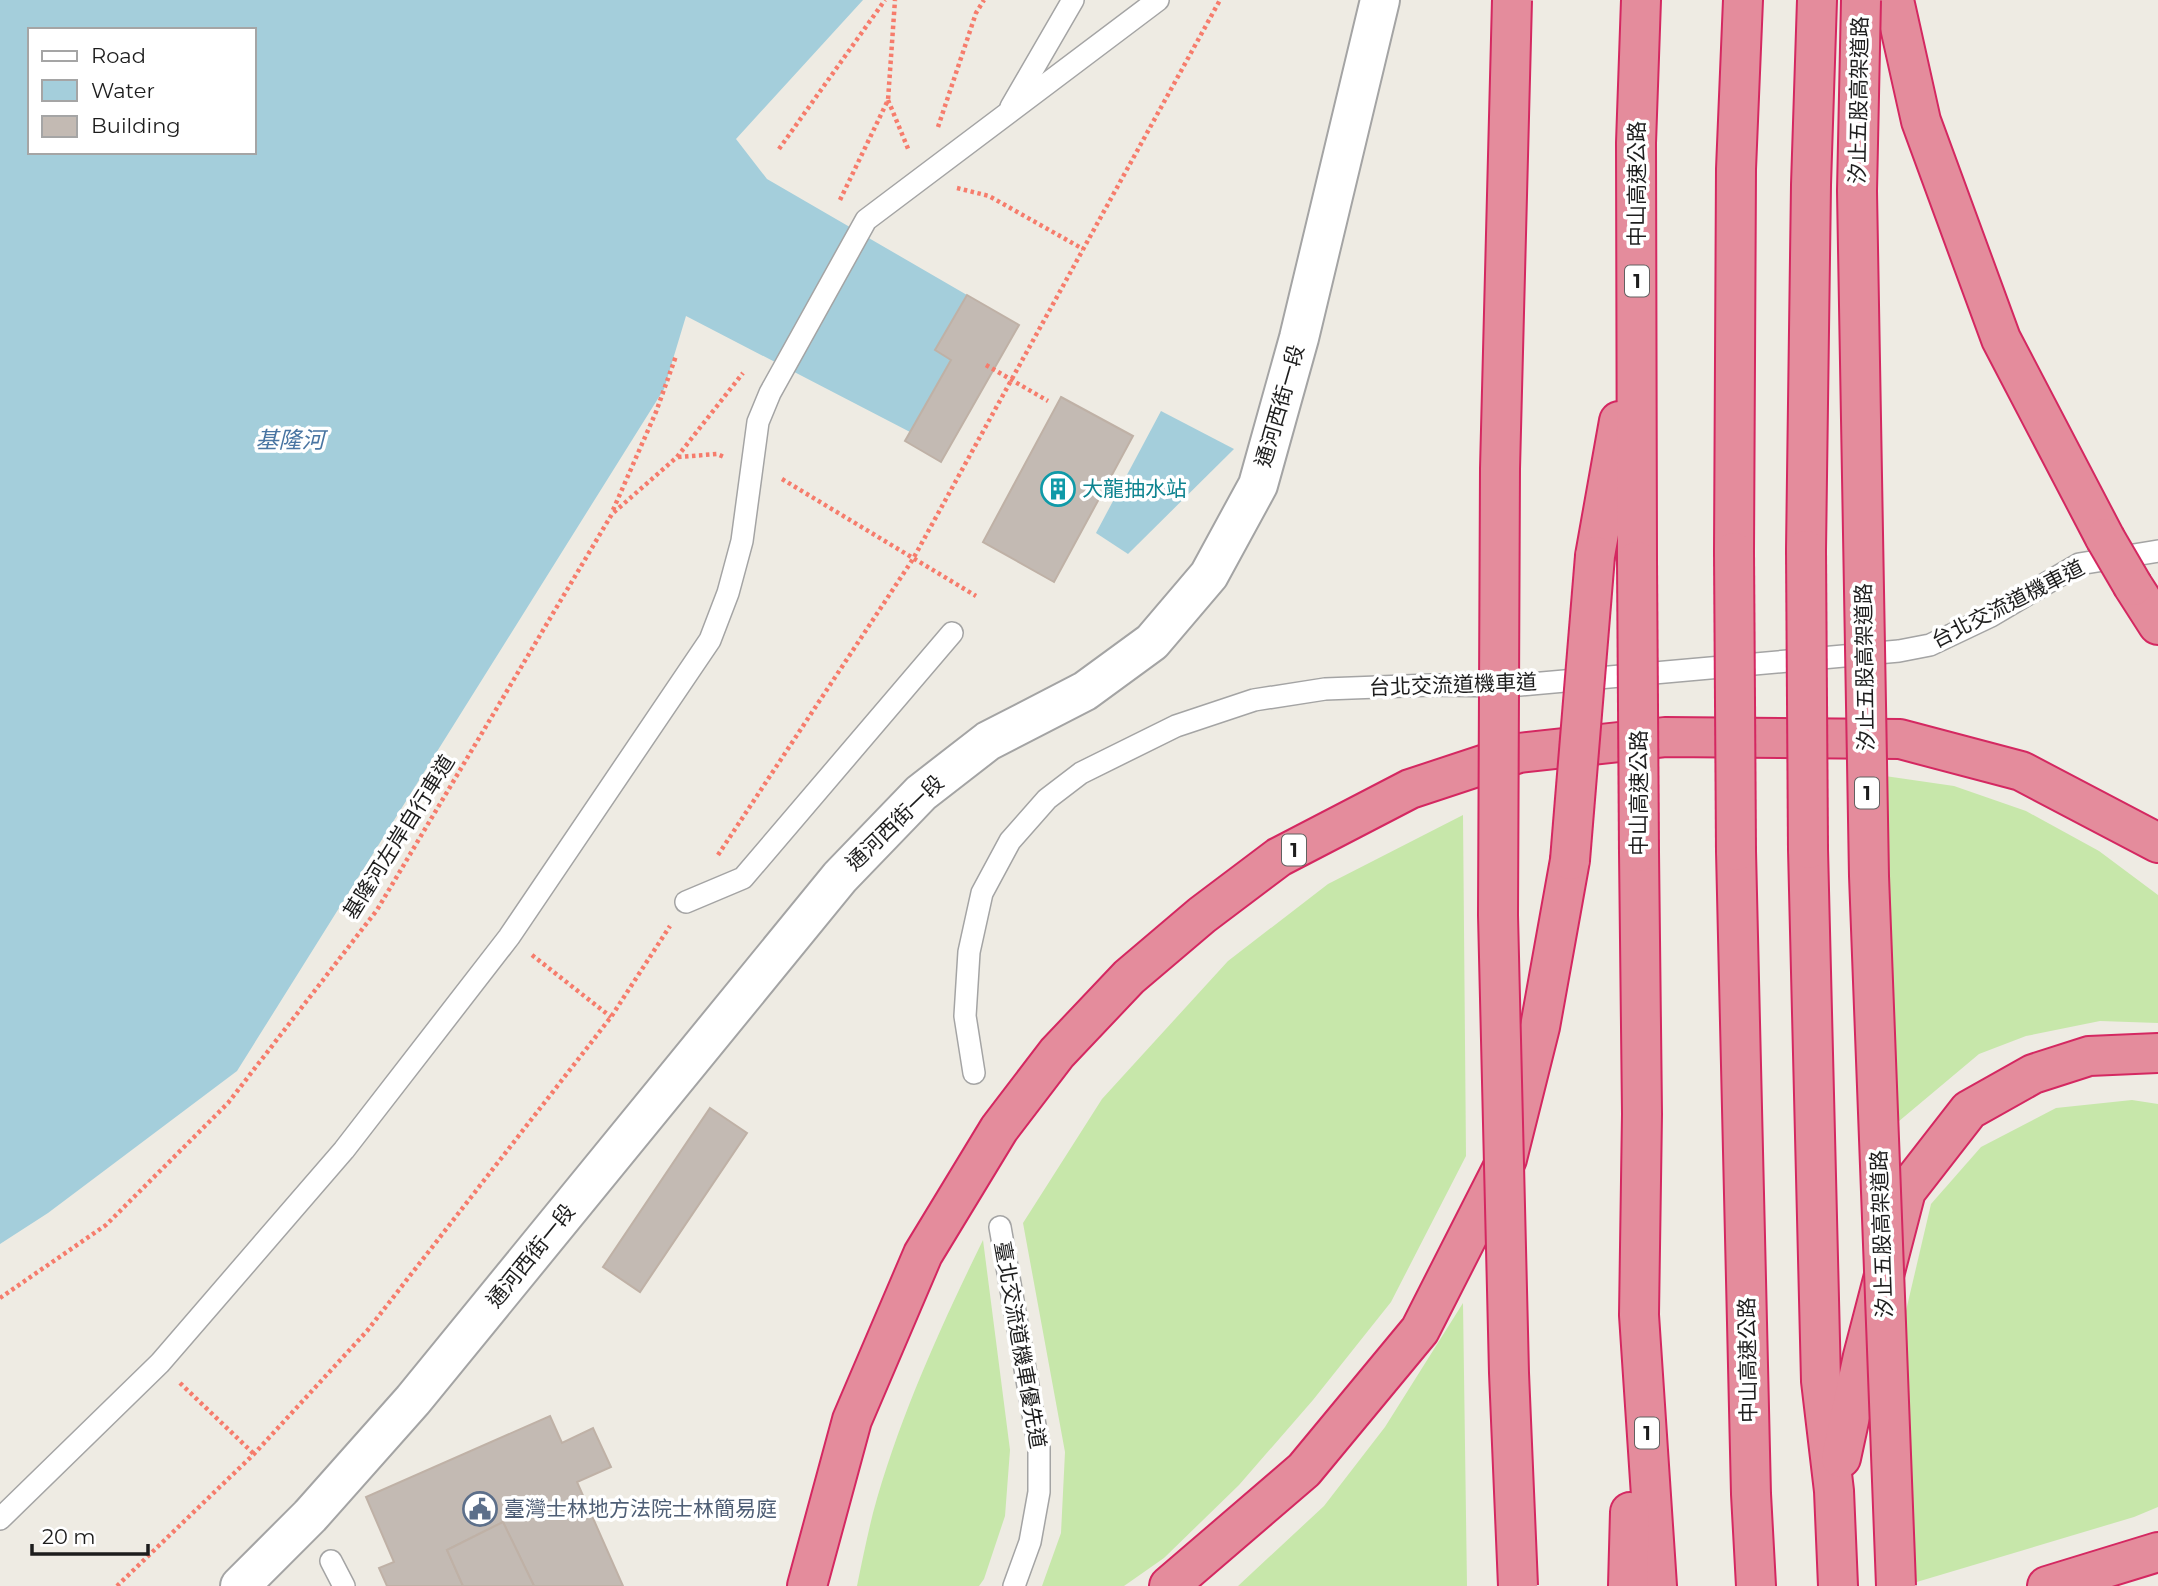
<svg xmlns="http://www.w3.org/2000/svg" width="2158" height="1586" viewBox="0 0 2158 1586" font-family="Montserrat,'Noto Sans TC',sans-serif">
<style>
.grass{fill:#c7e7aa}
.water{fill:#a4cedb;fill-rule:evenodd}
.building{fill:#c3bab3;stroke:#bfb1a6;stroke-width:2}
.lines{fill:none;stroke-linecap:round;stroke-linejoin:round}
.service-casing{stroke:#a4a4a4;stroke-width:24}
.minor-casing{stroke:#a4a4a4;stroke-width:42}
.motorway-casing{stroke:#d42861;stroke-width:42}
.path{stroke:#f67c6c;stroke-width:4.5;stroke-dasharray:3.5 3.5;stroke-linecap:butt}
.service{stroke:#fff;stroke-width:21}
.minor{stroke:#fff;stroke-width:38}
.motorway{stroke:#e48c9c;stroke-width:38}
.motorway-bridge-casing{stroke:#d42861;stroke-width:42;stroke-linecap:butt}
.motorway-bridge{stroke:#e48c9c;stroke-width:38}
.labels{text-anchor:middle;stroke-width:7;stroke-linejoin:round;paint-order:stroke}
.shield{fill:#fff;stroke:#616161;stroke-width:2}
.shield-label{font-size:19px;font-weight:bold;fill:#1d1d1d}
.street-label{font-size:21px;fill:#1d1d1d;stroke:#fff}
.culture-label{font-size:21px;fill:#0d838f;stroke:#fff;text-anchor:start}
.service-label{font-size:21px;fill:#4e5e75;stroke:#fff;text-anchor:start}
.water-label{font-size:23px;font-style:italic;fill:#4975a2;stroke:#fff}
</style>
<rect width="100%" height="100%" fill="#eeebe3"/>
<g class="grass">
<polygon points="1885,776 1954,786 2026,811 2099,851 2158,895 2158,1023 2100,1021 2026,1036 1979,1054 1886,1132"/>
<polygon points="1463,815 1466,1156 1391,1302 1313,1400 1239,1485 1164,1558 1124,1586 1042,1586 1061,1533 1065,1452 1023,1223 1102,1099 1228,961 1328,884"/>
<polygon points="2132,1100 2158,1104 2158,1507 2134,1517 1910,1584 1905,1315 1931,1204 1981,1147 2056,1108"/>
<path d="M983 1240 1010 1450 1005 1516 984 1579 979 1586H857C862 1562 867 1537 873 1513 899 1418 940 1328 983 1240Z"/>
<polygon points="1463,1303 1467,1586 1238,1586 1324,1506 1385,1427"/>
</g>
<g class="water">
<path d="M0 0H863L736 139 767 179 967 295 936 350 951 360 910 432 686 316 664 389 237 1071 48 1213 0 1244ZM30 30H254V152H30Z"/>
<polygon points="1161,411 1234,449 1128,554 1096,533"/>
</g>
<g class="building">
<polygon points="967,295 1019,325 941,462 905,441 951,360 935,350"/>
<polygon points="1061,397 1133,436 1054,582 983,542"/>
<polygon points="710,1108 747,1133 640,1292 603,1267"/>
<polygon points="550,1416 562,1443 593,1428 611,1467 577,1482 623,1586 534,1586 503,1522 447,1550 463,1586 387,1586 379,1568 394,1562 366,1497"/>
<polygon points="503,1522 534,1586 463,1586 447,1550"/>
</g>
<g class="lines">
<g class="service-casing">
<g id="service">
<polyline points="1011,107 1073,0"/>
<polyline points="686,902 743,878 952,633"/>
<polyline points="974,1073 965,1016 969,952 982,893 1010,841 1047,799 1081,773 1176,726 1254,700 1325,689 1431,685 1509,686 1899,651 1930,645 1991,616 2079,564 2158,551"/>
<polyline points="1000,1227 1039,1448 1039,1492 1030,1542 1014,1586"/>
<polyline points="0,1519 160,1363 344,1150 509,937 710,640 728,593 742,541 758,422 770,393 866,220 1158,0"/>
<polyline points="331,1561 344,1586"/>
</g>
</g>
<g class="minor-casing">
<polyline id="minor" points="240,1586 310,1516 413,1400 840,877 921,793 988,741 1085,691 1152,642 1209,575 1258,485 1299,338 1380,0"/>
</g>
<g class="motorway-casing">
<g id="motorway">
<polyline points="1894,0 1921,121 2001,339 2105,538"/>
<polyline points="1806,550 1811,185 1817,0"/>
<polyline points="1734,552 1736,169 1743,0"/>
<polyline points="1595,556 1619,421"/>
<polyline points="1637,561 1636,143 1641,0"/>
<polyline points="2133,586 2158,625"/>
<polyline points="1808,849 1821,1381 1834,1491 1838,1586"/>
<polyline points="1736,851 1751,1494 1756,1586"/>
<polyline points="1639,852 1642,1114 1639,1315 1657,1586"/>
<polyline points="1841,1458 1863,1356 1906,1191 1969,1110 2033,1074 2089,1056 2158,1053"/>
<polyline points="807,1586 852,1420 923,1254 999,1129 1057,1053 1129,977 1202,915 1279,857 1410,789 1519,753 1665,737 1900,739 2021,771 2158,843"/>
<polyline points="1169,1586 1304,1470 1420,1330 1507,1159 1540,1027 1570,860"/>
<polyline points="1628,1586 1630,1512"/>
<polyline points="2047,1586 2158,1552"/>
</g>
</g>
<g class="path">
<polyline points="888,100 909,151"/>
<polyline points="938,127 976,13 984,0"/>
<polyline points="779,149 885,0"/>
<polyline points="957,188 989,196 1083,249"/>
<polyline points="840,200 888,100 895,0"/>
<polyline points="986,365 1048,401"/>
<polyline points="678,457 717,454 724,457"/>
<polyline points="782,479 976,596"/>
<polyline points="613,510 656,412 676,356"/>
<polyline points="718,855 913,559 1220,0"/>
<polyline points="532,955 611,1017"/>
<polyline points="0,1298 106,1225 228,1103 377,910 612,514 677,457 743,373"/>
<polyline points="180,1383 254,1454"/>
<polyline points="117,1586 254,1454 367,1331 611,1017 670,926"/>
</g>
<use href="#service" class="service"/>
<use href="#minor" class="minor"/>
<use href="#motorway" class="motorway"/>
<g class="motorway-bridge-casing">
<g id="motorway-bridge">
<polyline points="1512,0 1500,469 1498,915 1509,1373 1518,1586"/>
<polyline points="1861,0 1857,191 1869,876 1896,1586"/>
<polyline points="2105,538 2133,586"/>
<polyline points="1806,550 1808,849"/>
<polyline points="1734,552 1736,851"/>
<polyline points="1637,561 1639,852"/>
<polyline points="1570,860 1595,556"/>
</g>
</g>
<use href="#motorway-bridge" class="motorway-bridge"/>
</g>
<defs>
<g id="building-ring" transform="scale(1.75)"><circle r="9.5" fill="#fff" stroke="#0f9aa8" stroke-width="1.5"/><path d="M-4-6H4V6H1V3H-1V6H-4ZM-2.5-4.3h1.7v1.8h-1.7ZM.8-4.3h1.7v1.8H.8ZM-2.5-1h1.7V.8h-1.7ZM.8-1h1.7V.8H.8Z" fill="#0f9aa8"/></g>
<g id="civic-ring" transform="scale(1.75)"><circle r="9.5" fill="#fff" stroke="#5c6f8a" stroke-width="1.5"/><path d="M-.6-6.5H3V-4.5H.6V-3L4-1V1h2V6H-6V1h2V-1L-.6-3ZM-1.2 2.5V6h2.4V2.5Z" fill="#5c6f8a"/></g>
</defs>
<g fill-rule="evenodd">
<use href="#building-ring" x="1058" y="489"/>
<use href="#civic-ring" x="480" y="1509"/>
</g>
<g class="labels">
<g class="shield">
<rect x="1625" y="265.5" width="24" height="31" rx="5"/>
<rect x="1855" y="777.5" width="24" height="31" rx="5"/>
<rect x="1282" y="834.5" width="24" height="31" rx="5"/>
<rect x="1635" y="1417.5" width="24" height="31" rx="5"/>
</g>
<g class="shield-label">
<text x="1637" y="288">1</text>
<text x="1867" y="800">1</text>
<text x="1294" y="857">1</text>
<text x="1647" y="1440">1</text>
</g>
<g class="street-label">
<text transform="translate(1859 100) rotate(-89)" y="7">汐止五股高架道路</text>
<text transform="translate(1637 184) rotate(-90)" y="7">中山高速公路</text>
<text transform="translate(1280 406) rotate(-74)" y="7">通河西街一段</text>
<text transform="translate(2008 604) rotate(-27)" y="7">台北交流道機車道</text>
<text transform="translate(1865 667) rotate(-91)" y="7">汐止五股高架道路</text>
<text transform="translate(1453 685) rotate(-2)" y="7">台北交流道機車道</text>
<text transform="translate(1639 793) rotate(-90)" y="7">中山高速公路</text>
<text transform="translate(895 823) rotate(-44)" y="7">通河西街一段</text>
<text transform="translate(399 837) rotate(-58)" y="7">基隆河左岸自行車道</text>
<text transform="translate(1882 1234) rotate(-92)" y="7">汐止五股高架道路</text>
<text transform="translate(531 1256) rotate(-51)" y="7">通河西街一段</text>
<text transform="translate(1020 1345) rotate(80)" y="7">臺北交流道機車優先道</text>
<text transform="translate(1748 1360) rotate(-91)" y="7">中山高速公路</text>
</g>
<g class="culture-label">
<text x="1082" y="496">大龍抽水站</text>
</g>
<g class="service-label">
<text x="504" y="1516">臺灣士林地方法院士林簡易庭</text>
</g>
<g class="water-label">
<text x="290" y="448">基隆河</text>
</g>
</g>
<rect x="28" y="28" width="228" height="126" fill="#ffffff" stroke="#a5a5a5" stroke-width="2"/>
<rect x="42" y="51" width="35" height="10" fill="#ffffff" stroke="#a5a5a5" stroke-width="2"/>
<text x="91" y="63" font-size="21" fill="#1d1d1d">Road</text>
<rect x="42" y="80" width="35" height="21" fill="#a4cedb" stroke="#a5a5a5" stroke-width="2"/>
<text x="91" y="98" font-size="21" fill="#1d1d1d">Water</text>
<rect x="42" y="116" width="35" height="21" fill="#c3bab3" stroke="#a5a5a5" stroke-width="2"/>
<text x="91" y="133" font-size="21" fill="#1d1d1d">Building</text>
<path d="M32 1544v10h116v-10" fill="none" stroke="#1d1d1d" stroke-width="3.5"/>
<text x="42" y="1544" font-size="21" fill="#1d1d1d" stroke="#ffffff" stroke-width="5" paint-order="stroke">20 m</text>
</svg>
